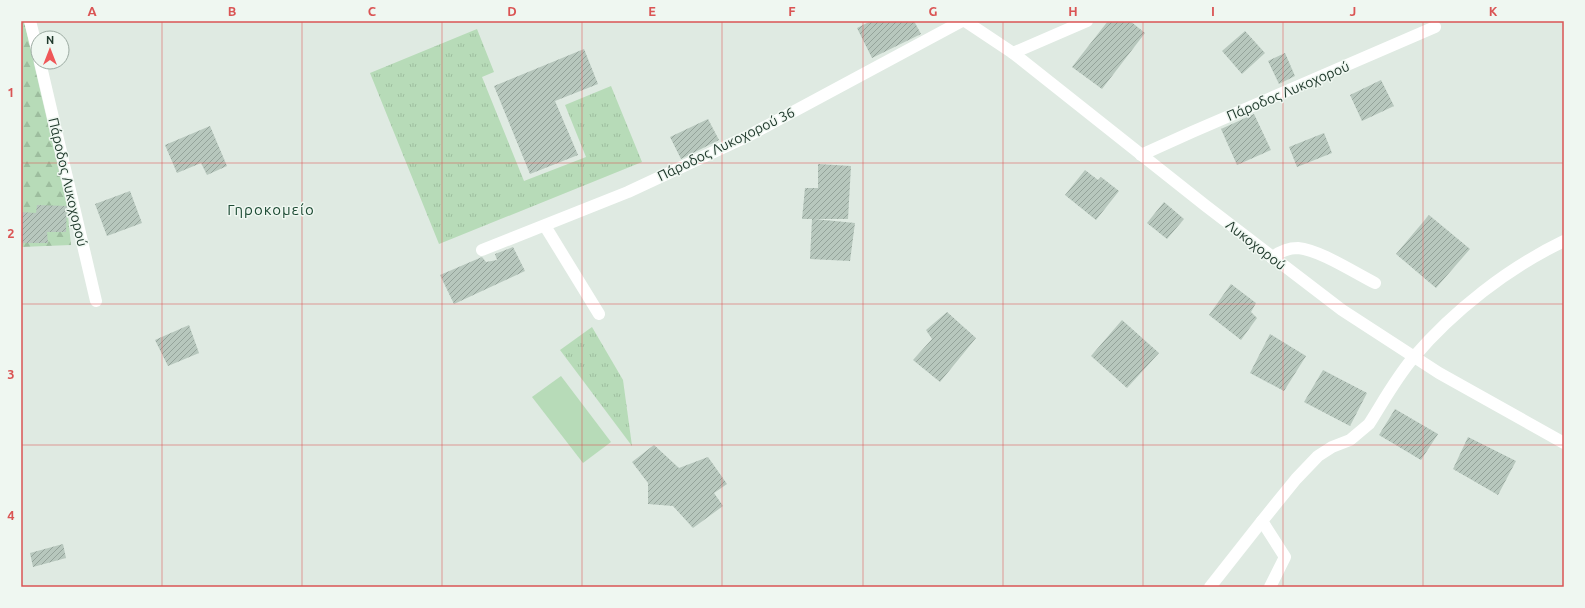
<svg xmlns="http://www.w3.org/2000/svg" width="1585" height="608" viewBox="0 0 1585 608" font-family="Ubuntu,sans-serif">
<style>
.grass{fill:url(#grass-tufts)}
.forest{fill:url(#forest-firs)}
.pitch{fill:#b7dbb8}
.building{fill:url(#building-hatch)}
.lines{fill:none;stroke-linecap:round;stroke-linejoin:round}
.minor{stroke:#fff;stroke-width:12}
.grid{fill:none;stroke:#da5454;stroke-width:1;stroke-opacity:0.55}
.labels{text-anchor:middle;stroke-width:3;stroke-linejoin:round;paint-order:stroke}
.street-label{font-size:14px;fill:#20392c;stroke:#eff7f1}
.neighbourhood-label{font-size:15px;letter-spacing:1px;fill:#1d4b34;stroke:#eff7f1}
.neatline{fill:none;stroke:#da5454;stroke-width:1.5}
.grid-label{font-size:13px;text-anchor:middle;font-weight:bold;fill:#da5454}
</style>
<defs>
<pattern id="grass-tufts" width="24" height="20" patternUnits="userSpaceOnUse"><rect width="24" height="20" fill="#b7dbb8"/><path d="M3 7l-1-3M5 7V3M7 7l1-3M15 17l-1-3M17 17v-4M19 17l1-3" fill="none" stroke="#9dbd9e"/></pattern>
<pattern id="forest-firs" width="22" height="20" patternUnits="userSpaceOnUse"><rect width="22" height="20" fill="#b7dbb8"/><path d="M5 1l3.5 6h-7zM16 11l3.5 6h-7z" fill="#9dbd9e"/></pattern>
<pattern id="building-hatch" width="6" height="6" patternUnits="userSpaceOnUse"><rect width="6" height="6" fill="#b7c7bd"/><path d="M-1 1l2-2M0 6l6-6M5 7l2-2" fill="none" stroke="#94a39a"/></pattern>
</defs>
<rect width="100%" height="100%" fill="#dfeae2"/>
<g class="grass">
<polygon points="477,29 494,72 482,77 524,181 586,157 565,105 611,86 642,162 439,244 370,73"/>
<polygon points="592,327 623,380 632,446 560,350"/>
</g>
<polygon class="forest" points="21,21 24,21 67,206 71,245 21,247"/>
<polygon class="pitch" points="561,376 611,442 583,463 532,397"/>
<g class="building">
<polygon points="871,21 914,21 921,34 872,58 857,28"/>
<polygon points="1108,21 1130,21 1145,33 1102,89 1072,67"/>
<polygon points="1245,31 1265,53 1242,74 1222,51"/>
<polygon points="584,49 598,84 555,101 578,155 530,174 494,86"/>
<polygon points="1285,53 1295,76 1279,84 1268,61"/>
<polygon points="1381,80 1394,106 1362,121 1350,95"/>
<polygon points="1254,114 1271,150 1237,165 1221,129"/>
<polygon points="708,119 719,140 681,159 670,137"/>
<polygon points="210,126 227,166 207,175 201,163 177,173 165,145"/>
<polygon points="1324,133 1332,153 1297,167 1289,147"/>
<polygon points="818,164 851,166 848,219 814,219 855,223 850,261 810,259 812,219 802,219 805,188 818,188"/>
<polygon points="1085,170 1098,180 1101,177 1119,191 1096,220 1065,195"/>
<polygon points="130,191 142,223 107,236 95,204"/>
<polygon points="1164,202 1184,219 1167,239 1147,223"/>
<polygon points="37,205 67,206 66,232 47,232 48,243 21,243 21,212 36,213"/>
<polygon points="1429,215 1470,249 1436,288 1396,254"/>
<polygon points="513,247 525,271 454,304 440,275 482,257 486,262 497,260 495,254"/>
<polygon points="1231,284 1256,303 1251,312 1257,318 1241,340 1209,315"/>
<polygon points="947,312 976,338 940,382 913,360 932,339 926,330"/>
<polygon points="1122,320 1159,353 1127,388 1091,356"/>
<polygon points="189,325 199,353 168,366 155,340"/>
<polygon points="1270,334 1306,356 1284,391 1250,373"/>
<polygon points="1323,370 1367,393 1350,426 1304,402"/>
<polygon points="1395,409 1438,434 1421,460 1379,435"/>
<polygon points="1468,437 1516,461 1498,495 1453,469"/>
<polygon points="654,445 679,468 708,457 727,484 714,493 723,506 693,528 673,506 648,504 648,483 632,462"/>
<polygon points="63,544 66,558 33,567 30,553"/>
</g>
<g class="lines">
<g class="minor">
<polyline points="30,21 38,53"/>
<polyline points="965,21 1013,53 1206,206 1342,310 1439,373 1564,443"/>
<polyline points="1013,53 1087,21"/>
<polyline points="40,62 96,301"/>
<polyline points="1141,155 1192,132 1435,27"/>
<polyline points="545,226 599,314"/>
<polyline points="482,250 628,192 748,136 962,21"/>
<path d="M1272 258C1280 251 1288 248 1298 248 1320 250 1355 273 1375 283"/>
<polyline points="1210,587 1262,521"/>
<path d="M1270 587 1285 557 1262 521 1296 479 1318 456 1332 447 1350 440 1369 424C1383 402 1396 378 1413 358 1454 310 1508 268 1564 241"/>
</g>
</g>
<path class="grid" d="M162 21V587M302 21V587M442 21V587M582 21V587M722 21V587M863 21V587M1003 21V587M1143 21V587M1283 21V587M1423 21V587M21 163H1564M21 304H1564M21 445H1564"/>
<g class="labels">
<g class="street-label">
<text transform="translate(1288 91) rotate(-23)" y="5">Πάροδος Λυκοχορού</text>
<text transform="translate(726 144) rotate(-26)" y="5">Πάροδος Λυκοχορού 36</text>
<text transform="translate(68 182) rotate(77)" y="5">Πάροδος Λυκοχορού</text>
<text transform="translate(1256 245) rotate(38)" y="5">Λυκοχορού</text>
</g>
<g class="neighbourhood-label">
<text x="271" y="215">Γηροκομείο</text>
</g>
</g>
<rect width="1585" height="608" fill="none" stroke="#eff7f1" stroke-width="44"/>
<g transform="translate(50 50)"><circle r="19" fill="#eff7f1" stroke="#9caba2"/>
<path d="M0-3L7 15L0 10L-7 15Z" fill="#ef5758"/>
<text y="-6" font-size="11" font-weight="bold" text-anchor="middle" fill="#20392c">N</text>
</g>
<rect x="22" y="22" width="1541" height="564" class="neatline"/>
<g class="grid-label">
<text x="92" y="16">A</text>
<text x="232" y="16">B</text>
<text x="372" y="16">C</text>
<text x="512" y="16">D</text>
<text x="652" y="16">E</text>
<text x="792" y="16">F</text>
<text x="933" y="16">G</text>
<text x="1073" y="16">H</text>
<text x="1213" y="16">I</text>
<text x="1353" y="16">J</text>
<text x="1493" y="16">K</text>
<text x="11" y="97">1</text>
<text x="11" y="238">2</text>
<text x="11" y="379">3</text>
<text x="11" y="520">4</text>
</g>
</svg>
